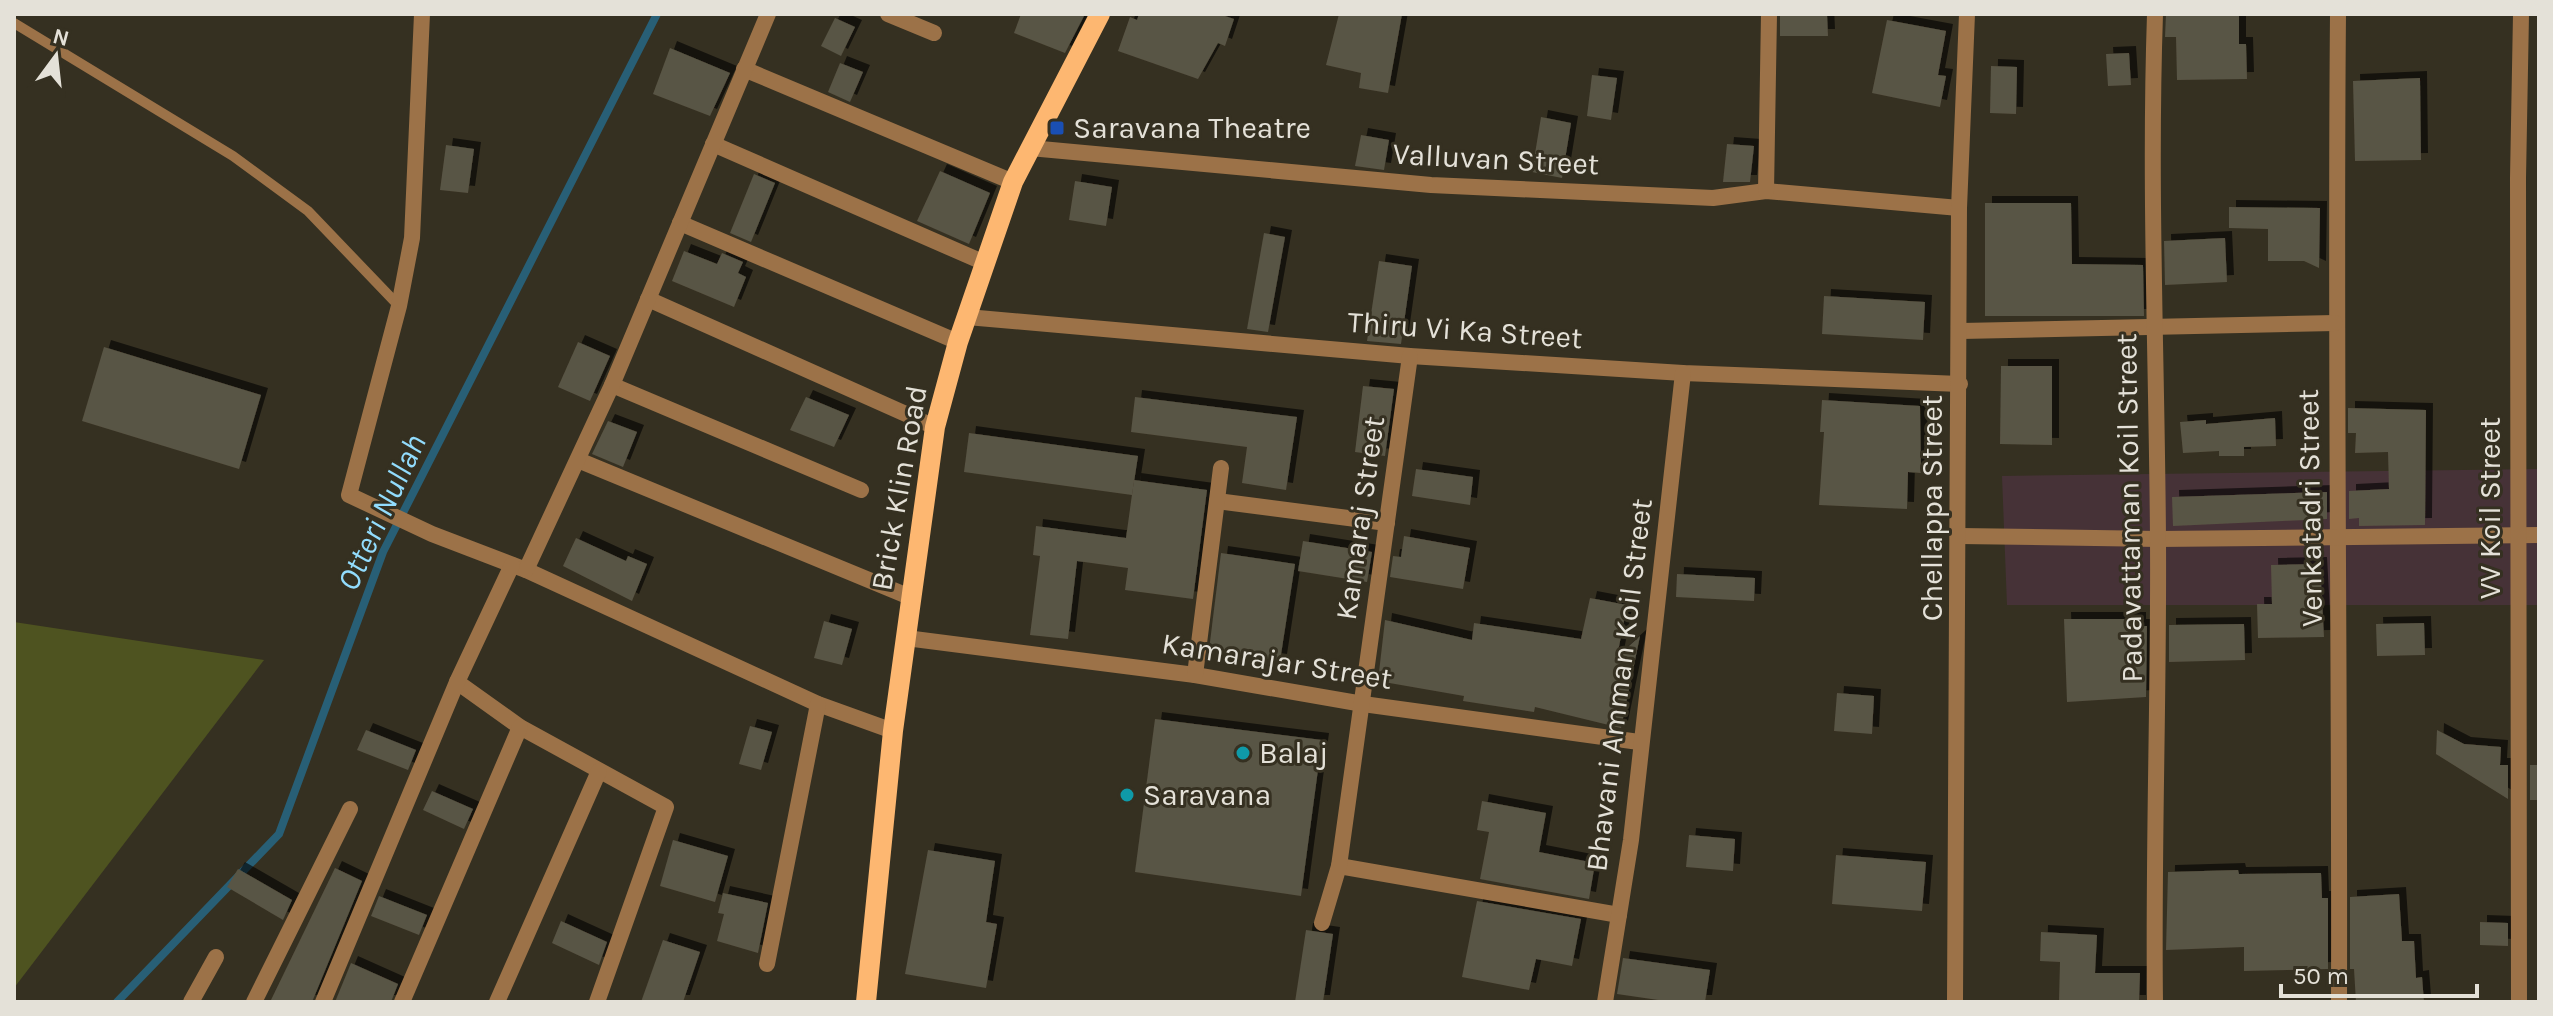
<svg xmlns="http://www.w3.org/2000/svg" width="2553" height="1016" viewBox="0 0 2553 1016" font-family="Karla,sans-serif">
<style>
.commercial{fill:#463237}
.green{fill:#4e5320}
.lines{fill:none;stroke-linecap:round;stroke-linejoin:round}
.stream{stroke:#285f76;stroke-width:8}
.building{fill:#595444;filter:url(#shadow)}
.service{stroke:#9c7248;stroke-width:10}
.minor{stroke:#9c7248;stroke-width:16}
.primary{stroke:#fdb771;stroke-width:20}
.transit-dot{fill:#1a4fb4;stroke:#353021;stroke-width:3}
.culture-dot{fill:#0f9aa8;stroke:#353021;stroke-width:3}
.labels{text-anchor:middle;stroke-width:6;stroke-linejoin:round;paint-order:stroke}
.poi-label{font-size:30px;fill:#e4e1d8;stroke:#353021;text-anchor:start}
.street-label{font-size:30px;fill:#e4e1d8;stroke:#353021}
.water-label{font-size:32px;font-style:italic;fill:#92dcfd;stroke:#353021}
</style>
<defs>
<filter id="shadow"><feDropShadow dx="7" dy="-7" stdDeviation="0" flood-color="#0009"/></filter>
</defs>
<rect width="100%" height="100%" fill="#353021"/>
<polygon class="commercial" points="2539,469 2539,605 2007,605 2002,476"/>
<polygon class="green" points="14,622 264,660 14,988"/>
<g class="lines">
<polyline class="stream" points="117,1002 279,834 383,552 657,14"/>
</g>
<g class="building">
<polygon points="1021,14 1085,14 1065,53 1014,33"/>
<polygon points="1139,14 1219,14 1234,19 1225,46 1218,43 1198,79 1118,51 1130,17 1137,20"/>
<polygon points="1339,14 1402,14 1388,93 1359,88 1361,73 1326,65"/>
<polygon points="1780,14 1827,14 1828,36 1780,36"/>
<polygon points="2166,14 2239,14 2239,44 2246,44 2247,79 2177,80 2176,37 2165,37"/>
<polygon points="835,18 855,27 841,56 821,46"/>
<polygon points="1887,20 1946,31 1938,75 1946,76 1940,107 1872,93"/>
<polygon points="670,48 730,73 710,116 653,94"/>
<polygon points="2129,53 2131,85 2108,86 2106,54"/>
<polygon points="840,63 863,72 850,102 828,92"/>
<polygon points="1991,66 2017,67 2016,114 1990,113"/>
<polygon points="1592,75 1617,78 1611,120 1587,116"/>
<polygon points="2420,78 2421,160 2355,161 2353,81"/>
<polygon points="1541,117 1571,123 1562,178 1532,172"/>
<polygon points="1361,135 1389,140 1384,170 1355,166"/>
<polygon points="1727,144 1754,146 1750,182 1723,182"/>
<polygon points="446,145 474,149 468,193 440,190"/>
<polygon points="940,171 990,193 969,244 917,221"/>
<polygon points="754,174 775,183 751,242 730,233"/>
<polygon points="1075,181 1112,187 1106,226 1069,220"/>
<polygon points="1985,203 2071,203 2072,264 2143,265 2144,316 1985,316"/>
<polygon points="2229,207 2320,208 2319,268 2304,261 2268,261 2268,229 2229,228"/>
<polygon points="1264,233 1285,237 1268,332 1247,329"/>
<polygon points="2225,238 2227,282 2165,285 2164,241"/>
<polygon points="684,251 717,264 722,253 743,262 738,273 746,277 734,307 672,281"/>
<polygon points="1379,261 1412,266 1401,344 1367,341"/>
<polygon points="1824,296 1925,302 1923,340 1822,334"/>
<polygon points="578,342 610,356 590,401 558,387"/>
<polygon points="104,347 261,395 239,469 82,421"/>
<polygon points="2001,366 2052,366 2052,445 2000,444"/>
<polygon points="1363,386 1394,389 1385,456 1355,452"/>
<polygon points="806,397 849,415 834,447 790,430"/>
<polygon points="1135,397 1297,417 1286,490 1242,483 1247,447 1131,432"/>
<polygon points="1822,400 1920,406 1921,473 1908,472 1907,509 1819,505 1824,432 1820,432"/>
<polygon points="2348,408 2426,410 2425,525 2359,526 2359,518 2349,519 2349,491 2389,489 2388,452 2355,453 2356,433 2348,433"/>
<polygon points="2275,418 2276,446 2244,447 2244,456 2219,456 2219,451 2183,453 2180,422 2206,420 2206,424"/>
<polygon points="608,421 637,432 623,467 592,454"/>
<polygon points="969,433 1138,456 1132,495 964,472"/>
<polygon points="1416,469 1473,477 1470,505 1412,496"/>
<polygon points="1134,480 1207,490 1193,599 1125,590 1128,568 1077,561 1068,639 1030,635 1040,556 1033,555 1036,526 1126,538"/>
<polygon points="2327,492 2327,519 2173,526 2172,497"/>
<polygon points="1404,536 1470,548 1463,589 1390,577 1393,556 1401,557"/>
<polygon points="576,538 626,561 628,556 647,564 632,601 563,566"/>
<polygon points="1303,541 1372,552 1367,582 1298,571"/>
<polygon points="1221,553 1295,564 1280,661 1209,650"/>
<polygon points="2320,564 2324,637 2258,638 2257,604 2272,604 2271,565"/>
<polygon points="1677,574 1755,578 1754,601 1676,597"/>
<polygon points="1590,598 1627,605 1617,657 1640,636 1621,728 1535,707 1534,712 1463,701 1464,696 1378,681 1385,620 1472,640 1474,623 1581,639"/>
<polygon points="2064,619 2139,619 2139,626 2147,626 2146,697 2067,702"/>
<polygon points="824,621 852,629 842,665 814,658"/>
<polygon points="2424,623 2425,655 2377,656 2376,624"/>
<polygon points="2244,624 2245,660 2169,662 2169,625"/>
<polygon points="1837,693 1874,696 1872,734 1834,731"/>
<polygon points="1155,719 1322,740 1301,896 1135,872"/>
<polygon points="750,726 772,732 761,770 739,764"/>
<polygon points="366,730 416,750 408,770 357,750"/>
<polygon points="2437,730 2464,744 2501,747 2500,765 2508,765 2508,799 2436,754"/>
<rect x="2530" y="765" width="9" height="35"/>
<polygon points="432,791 473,809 464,829 423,810"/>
<polygon points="1482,801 1546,813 1539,852 1595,863 1589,899 1480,879 1489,832 1477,830"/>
<polygon points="1689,835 1735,839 1733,871 1686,867"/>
<polygon points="673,840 728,856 715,902 660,886"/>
<polygon points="928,850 995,861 986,922 997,924 986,988 905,974"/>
<polygon points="1836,855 1926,862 1922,911 1832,904"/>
<polygon points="335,868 362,881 312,1002 270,1002"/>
<polygon points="238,869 292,900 283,920 227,887"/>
<polygon points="2238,870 2239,874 2321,873 2322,898 2328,898 2328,969 2244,971 2244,947 2166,950 2168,872"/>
<polygon points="723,893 768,903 758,953 717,941 724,914 718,913"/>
<polygon points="2399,894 2402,941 2414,941 2416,978 2422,977 2424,1002 2356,1002 2354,969 2350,969 2350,897"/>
<polygon points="379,896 427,915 419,935 371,916"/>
<polygon points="1477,901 1581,919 1572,966 1536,959 1529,990 1462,977"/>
<polygon points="561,921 607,942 599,965 552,943"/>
<polygon points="2480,922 2508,923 2508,946 2480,945"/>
<polygon points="1306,930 1333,934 1323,1002 1295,1002"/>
<polygon points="2041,932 2097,935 2095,973 2140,973 2139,1002 2059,1002 2060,962 2040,961"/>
<polygon points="663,940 700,952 683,1002 641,1002"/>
<polygon points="1623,958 1710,970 1705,1002 1672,1002 1617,994"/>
<polygon points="351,963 398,984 391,1002 335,1002"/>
</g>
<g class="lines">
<polyline class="service" points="14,23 233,156 308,211 399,306"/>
<g class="minor">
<polyline points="422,14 412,238 399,306 349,495 432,534 526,570 818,704 893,731"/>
<polyline points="888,14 934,33"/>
<path d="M2338 14C2335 343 2340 673 2339 1002"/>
<polyline points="744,69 1013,182"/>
<polyline points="713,144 985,263"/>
<polyline points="1030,148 1431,185 1713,198 1766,191 1959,208"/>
<polyline points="1766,191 1769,14"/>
<polyline points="680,223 958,342"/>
<polyline points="648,299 935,427"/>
<polyline points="967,317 1410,356 1683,373 1960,384"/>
<polyline points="1961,331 2335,323"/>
<polyline points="612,385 861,490"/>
<polyline points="578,460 910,597"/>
<polyline points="1217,501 1387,523"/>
<polyline points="1960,536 2158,539 2539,535"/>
<polyline points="526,570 612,385 768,14"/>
<polyline points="906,638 1195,675 1363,704 1639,742"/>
<polyline points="1195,675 1221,468"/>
<polyline points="457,682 520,727 666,807 597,1002"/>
<polyline points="1339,866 1619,915"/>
<polyline points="1322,923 1339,866 1410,356"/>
<polyline points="767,964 818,704"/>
<polyline points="191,1002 216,957"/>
<polyline points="254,1002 350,809"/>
<polyline points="323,1002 457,682 512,565"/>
<polyline points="402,1002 520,727"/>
<polyline points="497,1002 599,771"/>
<polyline points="1605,1002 1631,840 1683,373"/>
<polyline points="1955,1002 1959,208 1967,14"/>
<path d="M2155 1002C2153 848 2159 695 2158 541 2157 366 2149 190 2155 14"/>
<polyline points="2519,1002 2518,178 2521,14"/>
</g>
<polyline class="primary" points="866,1002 893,731 935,427 958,342 1013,182 1100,14"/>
</g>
<rect class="transit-dot" x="1049" y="120" width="16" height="16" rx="4"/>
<g class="culture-dot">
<circle cx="1243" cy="753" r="8"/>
<circle cx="1127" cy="795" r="8"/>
</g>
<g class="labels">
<g class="poi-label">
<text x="1073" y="138">Saravana Theatre</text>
<text x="1259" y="763">Balaj</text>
<text x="1143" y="805">Saravana</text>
</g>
<g class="street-label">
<text transform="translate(1496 159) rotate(3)" y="10">Valluvan Street</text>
<text transform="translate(1465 330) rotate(4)" y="10">Thiru Vi Ka Street</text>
<text transform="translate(899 488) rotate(-80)" y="10">Brick Klin Road</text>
<text transform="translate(1932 508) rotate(-90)" y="10">Chellappa Street</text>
<text transform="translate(2129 508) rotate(-91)" y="10">Padavattaman Koil Street</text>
<text transform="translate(2310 508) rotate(-91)" y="10">Venkatadri Street</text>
<text transform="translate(2490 508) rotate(-90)" y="10">VV Koil Street</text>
<text transform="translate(1360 518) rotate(-82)" y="10">Kamaraj Street</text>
<text transform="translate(1277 661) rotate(9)" y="10">Kamarajar Street</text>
<text transform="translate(1619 685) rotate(-83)" y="10">Bhavani Amman Koil Street</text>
</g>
<g class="water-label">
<text transform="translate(381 512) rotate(-65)" y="11">Otteri Nullah</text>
</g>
</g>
<rect width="2553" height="1016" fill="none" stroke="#e4e1d8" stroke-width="32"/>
<g transform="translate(56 56) rotate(15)" stroke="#353021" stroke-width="6" paint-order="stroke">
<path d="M0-6L14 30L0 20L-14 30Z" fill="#e4e1d8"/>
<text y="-12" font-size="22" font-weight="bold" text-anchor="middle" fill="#e4e1d8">N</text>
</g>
<path d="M2281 984v12h196v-12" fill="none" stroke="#e4e1d8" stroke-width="4"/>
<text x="2293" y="984" font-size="24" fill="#e4e1d8" stroke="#353021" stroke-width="6" paint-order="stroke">50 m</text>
</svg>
